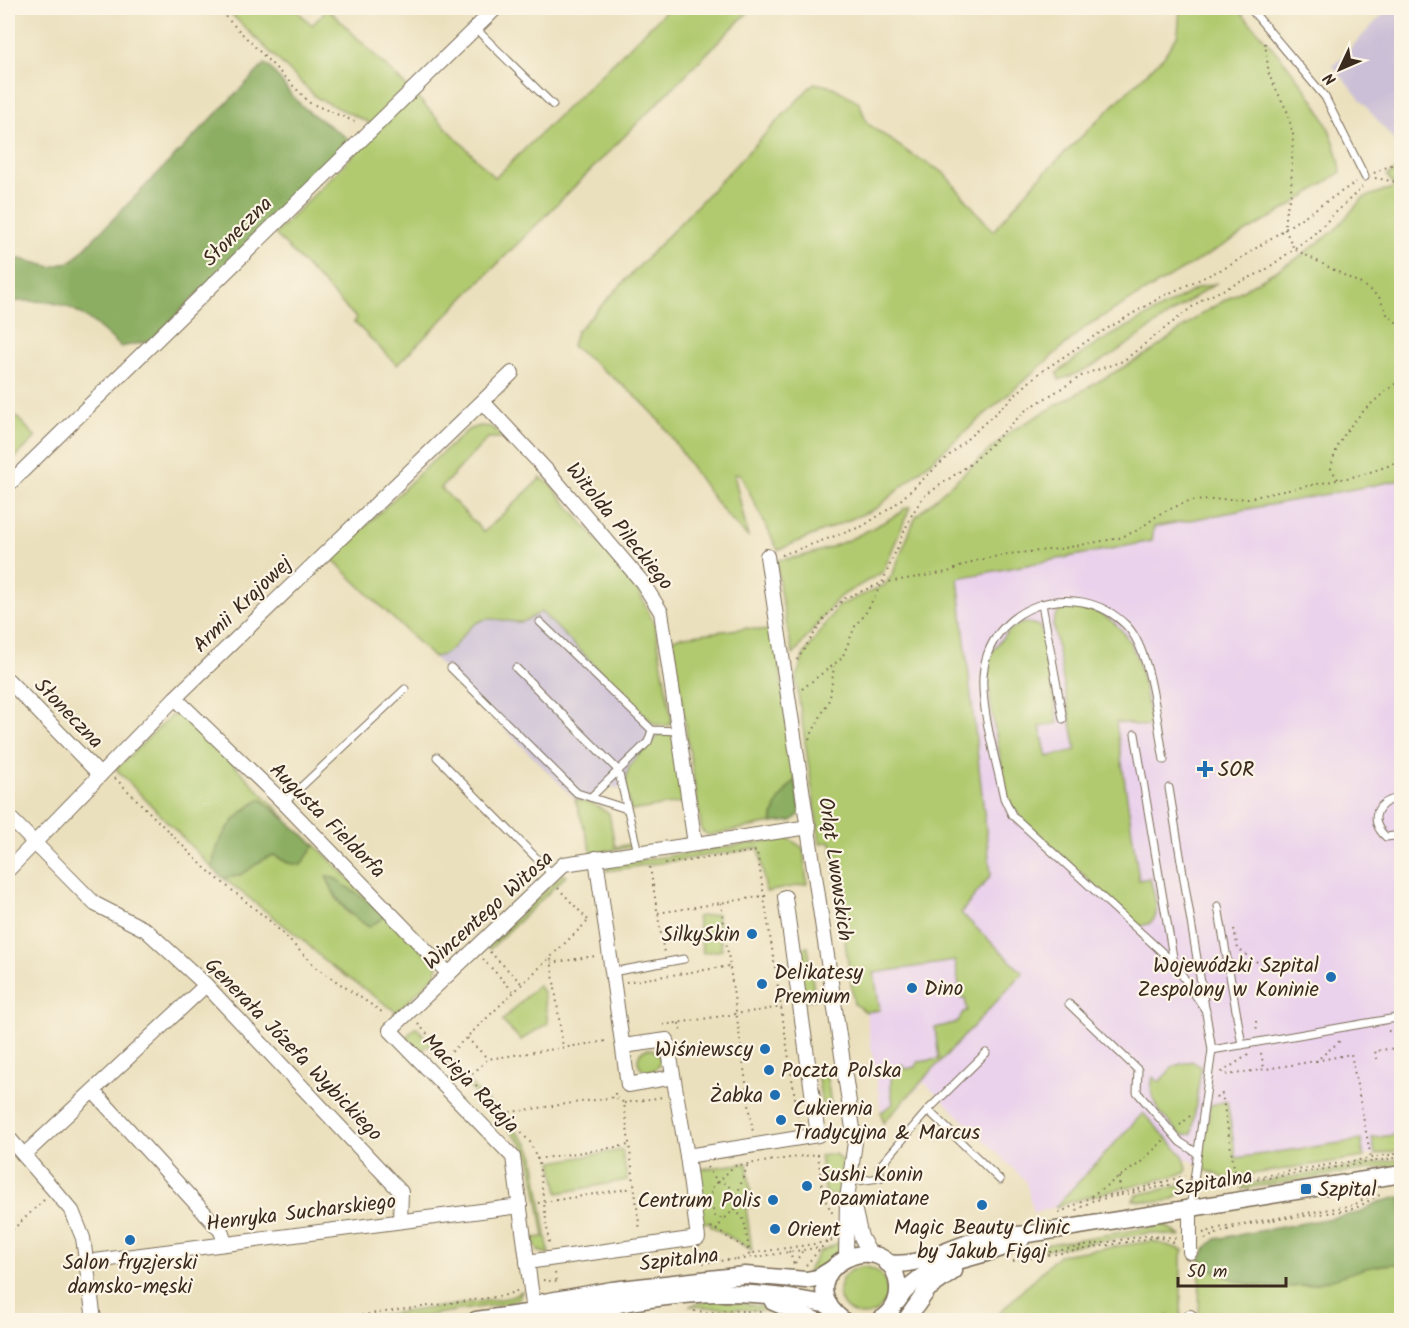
<svg xmlns="http://www.w3.org/2000/svg" width="1409" height="1328" viewBox="0 0 1409 1328" font-family="Kalam,sans-serif">
<style>
.built{fill:#ead1ec}
.industrial{fill:#cabfd6}
.green{fill:#b1ca6f;stroke:#767a46;stroke-width:1.5;fill-rule:evenodd}
.forest{fill:#8cae62;stroke:#646c40;stroke-width:1.5}
.lines{fill:none;stroke-linecap:round;stroke-linejoin:round}
.service-casing{stroke:#796a56;stroke-width:9}
.minor-casing{stroke:#796a56;stroke-width:16}
.tertiary-casing{stroke:#796a56;stroke-width:19}
.path{stroke:#796a56;stroke-width:2;stroke-dasharray:1.5 4.5;stroke-linecap:butt}
.service{stroke:#fff;stroke-width:7}
.minor{stroke:#fff;stroke-width:14}
.tertiary{stroke:#fff;stroke-width:16}
.poi-dot{fill:#1f6fb2;stroke:#fcf5e5;stroke-width:2}
.labels{text-anchor:middle;stroke-width:4.5;stroke-linejoin:round;paint-order:stroke}
.street-label{font-size:21px;fill:#3b2a1e;stroke:#fcf5e5}
.poi-label{font-size:21px;fill:#3b2a1e;stroke:#fcf5e5;text-anchor:start}
</style>
<rect width="100%" height="100%" fill="#fcf5e5"/>
<filter id="ink" filterUnits="userSpaceOnUse"><feTurbulence type="fractalNoise" baseFrequency=".0167" numOctaves="2"/><feDisplacementMap in="SourceGraphic" scale="12" xChannelSelector="R" yChannelSelector="G"/><feConvolveMatrix kernelMatrix="1 2 1 2 8 2 1 2 1" color-interpolation-filters="sRGB"/></filter>
<filter id="wash" filterUnits="userSpaceOnUse"><feTurbulence type="fractalNoise" baseFrequency=".008" numOctaves="4" result="noise"/><feDisplacementMap in="SourceGraphic" scale="24" xChannelSelector="R" yChannelSelector="G"/><feGaussianBlur stdDeviation="1.35" result="paint"/><feColorMatrix in="noise" values="0 0 0 0 0 0 0 0 0 0 0 0 0 0 0 0 0 1.4 0 .05"/><feComposite in="paint" operator="in"/></filter>
<g filter="url(#wash)">
<rect width="100%" height="100%" fill="#ebe0bd"/>
<polygon class="built" points="1401,480 1401,1150 1225,1178 1184,1157 1143,1113 1055,1207 1033,1213 1026,1181 924,1082 883,1123 859,966 961,913 991,875 958,578 1153,541 1154,527"/>
<g class="industrial">
<polygon points="1389,8 1401,8 1401,149 1333,66"/>
<polygon points="509,579 661,734 630,763 624,784 618,789 608,785 591,803 575,799 433,657"/>
</g>
<g class="green">
<polygon points="225,8 294,8 312,25 328,9 408,88 372,124 317,98"/>
<polygon points="669,8 752,8 397,365 354,322 357,319 275,234 414,94 495,178"/>
<path d="M1180 8H1237C1279 56 1333 106 1341 172L1289 207 1088 325 877 508 778 550 740 474H734L748 537C712 505 690 462 662 424 640 395 601 369 572 346L576 332 814 83 833 87 859 102 867 123 911 154 943 172 993 231 1038 179 1164 56 1178 34Z"/>
<path d="M1401 167V480L1154 527 1152 541 958 578 991 875 961 913 1023 973 883 1123 881 1112 893 1104C891 1088 886 1072 903 1064L905 1069 916 1067 918 1062 939 1059 935 1028 958 1022 963 1012 967 1011 965 998H961L955 961 874 973 880 1010 866 1012 854 1004 831 842 820 843 796 680 804 654 838 606 885 585 893 573 916 516 1011 431 1152 351 1203 313 1296 259 1334 231 1363 198 1396 187 1387 176Z"/>
<path d="M1217 283C1168 311 1111 365 1059 380L1057 373 1091 347 1198 288Z"/>
<polygon points="8,408 36,437 8,465"/>
<path d="M480 426 491 427 504 438H488L441 488 484 532 541 478 549 483 637 588 655 626 672 721 667 726 654 724 541 612C535 615 527 621 521 622 509 623 494 616 483 620 461 627 458 655 433 657L332 559 423 470 468 430Z"/>
<path d="M910 507 883 572 839 597 793 655 780 591 777 560C820 557 865 533 902 512L903 509Z"/>
<path d="M1070 606C1140 613 1141 672 1151 727L1116 722 1139 880 1150 878C1154 897 1167 924 1139 926L1025 822 1012 806 1007 794C1002 760 982 687 991 656 994 648 1003 636 1010 630 1021 622 1026 621 1039 626L1043 635 1058 723 1040 727 1047 757 1076 750 1053 625C1054 613 1059 610 1070 606Z"/>
<path d="M746 628 775 632 795 780C783 793 774 805 772 823L708 835 702 831 672 640 678 637Z"/>
<path d="M172 715 188 718 287 819 261 799C237 812 213 840 213 869L116 769Z"/>
<path d="M661 734H671L677 743 685 802 631 811C619 766 629 764 661 734Z"/>
<polygon points="575,799 591,803 609,813 615,847 630,844 631,847 592,853"/>
<polygon points="788,838 803,848 807,884 766,892 759,848 606,871 610,865"/>
<path d="M315 845 438 966 436 974 397 1012 327 963 303 940 223 878C252 877 251 861 274 855L288 863 301 865ZM326 876 336 879 368 904 350 915 337 900Z"/>
<polygon points="563,873 566,876 490,949 487,947"/>
<polygon points="717,914 722,950 703,953 697,917"/>
<polygon points="808,947 815,999 805,1000 797,949"/>
<polygon points="538,985 543,992 548,1023 521,1040 502,1021"/>
<polygon points="416,1027 529,1145 534,1157 549,1254 538,1251 532,1238 544,1237 531,1160 525,1147 428,1045 420,1052 406,1037"/>
<circle cx="649" cy="1060" r="11"/>
<path d="M1192 1061 1201 1067 1192 1134 1182 1135C1165 1118 1145 1103 1153 1077L1159 1082 1174 1066Z"/>
<polygon points="825,1065 831,1104 822,1105 816,1067"/>
<polygon points="1227,1101 1236,1158 1361,1140 1364,1157 1225,1178 1201,1168 1210,1105"/>
<path d="M1143 1113 1179 1151 1184 1157 1187 1169 1185 1173C1142 1185 1097 1192 1055 1207Z"/>
<polygon points="1401,1134 1401,1150 1375,1155 1372,1138"/>
<polygon points="622,1150 627,1180 558,1193 552,1162"/>
<polygon points="835,1154 844,1163 840,1194 828,1196 825,1191 820,1156"/>
<polygon points="1401,1159 1401,1164 1242,1189 1243,1185"/>
<polygon points="747,1163 753,1206 746,1208 752,1250 711,1226 710,1222 701,1223 694,1170"/>
<path d="M1183 1185C1179 1208 1149 1201 1133 1200L1136 1195Z"/>
<polygon points="1164,1225 1181,1236 1149,1233 1017,1255 1038,1246"/>
<path d="M842 1241C840 1260 822 1267 806 1274L819 1252Z"/>
<polygon points="1152,1241 1183,1250 1181,1256 1181,1320 1172,1320 1172,1317 1167,1316 1166,1320 992,1320 1059,1255"/>
<path d="M1200 1259C1230 1290 1286 1292 1326 1281 1352 1273 1373 1263 1401 1264V1320H1199Z"/>
<circle cx="863" cy="1291" r="24"/>
<polygon points="522,1291 519,1298 508,1303 395,1320 345,1320 507,1298"/>
<polygon points="713,1299 776,1309 785,1312 689,1306"/>
</g>
<g class="forest">
<path d="M265 64C278 73 284 88 295 99 311 117 332 126 351 141L150 341 121 347C80 309 65 297 8 302V256L52 267 72 261Z"/>
<path d="M795 780 801 813 792 821 772 823C774 805 783 793 795 780Z"/>
<path d="M261 799 315 845 301 865 288 863 274 855C251 861 252 877 223 878L213 869C213 840 237 813 261 799Z"/>
<path d="M326 876 336 879 384 913V917L369 927C346 913 336 900 326 876Z"/>
<path d="M1401 1197V1264C1373 1263 1352 1273 1326 1281 1287 1292 1230 1290 1200 1259L1207 1247 1216 1239 1358 1213 1379 1202Z"/>
</g>
</g>
<g filter="url(#ink)">
<g class="lines">
<g class="service-casing">
<g id="service">
<polyline points="1250,8 1325,97 1365,177"/>
<polyline points="475,28 553,105"/>
<polyline points="1042,604 1063,719"/>
<polyline points="540,622 652,730 680,731"/>
<polyline points="451,668 577,793 627,809"/>
<polyline points="516,668 618,770 638,852"/>
<polyline points="1135,734 1174,963"/>
<polyline points="437,757 553,875"/>
<path d="M1164 760C1157 724 1152 651 1126 625 1075 575 987 606 983 677 981 711 997 764 1004 798L1012 815 1174 963 1206 1011"/>
<polyline points="1169,788 1212,1050 1190,1209"/>
<polyline points="591,797 648,742 652,730"/>
<path d="M1402 798C1377 800 1367 819 1386 837L1402 835"/>
<polyline points="284,803 405,689"/>
<polyline points="1218,906 1242,1045"/>
<polyline points="612,972 684,959"/>
<polyline points="1069,1004 1138,1070 1137,1092 1180,1142 1197,1153"/>
<polyline points="1212,1050 1402,1017"/>
<polyline points="928,1110 986,1053"/>
<polyline points="850,1182 880,1178 880,1166 928,1110 1000,1180"/>
<polyline points="615,1304 617,1320"/>
</g>
</g>
<g class="minor-casing">
<g id="minor">
<polyline points="483,402 549,473 642,582 661,612 695,844"/>
<polyline points="8,485 496,8"/>
<polyline points="767,556 855,1142 847,1199 846,1257"/>
<polyline points="8,680 100,775"/>
<polyline points="175,698 284,803 449,974"/>
<polyline points="8,816 95,904 146,930 206,985 401,1192 400,1221"/>
<polyline points="596,858 628,1085 673,1077"/>
<polyline points="8,870 175,698 512,373"/>
<polyline points="94,1092 221,1231 225,1243"/>
<polyline points="8,1137 72,1211 83,1238 94,1320"/>
<polyline points="24,1155 206,985"/>
<polyline points="687,1156 818,1135 785,897"/>
<polyline points="853,1203 861,1237 870,1254"/>
<polyline points="1190,1252 1190,1209"/>
<polyline points="87,1262 520,1206"/>
<polyline points="527,1262 698,1238 687,1156 667,1040 623,1046"/>
<polyline points="534,1312 513,1157 390,1030 564,864 809,827"/>
<polyline points="1190,1317 1190,1320"/>
</g>
</g>
<g class="tertiary-casing">
<g id="tertiary">
<path d="M887 1263C918 1268 948 1248 978 1240 1000 1234 1021 1236 1043 1232L1402 1174"/>
<polyline points="773,1302 815,1320"/>
<path d="M897 1302C925 1257 979 1262 1021 1240"/>
<polyline points="534,1312 544,1302 612,1290 745,1275 806,1280 817,1278 832,1269"/>
<path d="M476 1320 534 1312 547 1317C604 1307 663 1294 720 1293 757 1292 793 1298 829 1305"/>
<path d="M843 1320C781 1272 891 1218 898 1286 899 1301 892 1313 880 1320"/>
<polyline points="906,1320 928,1289 954,1271"/>
</g>
</g>
<g class="path">
<polyline points="217,8 310,103 358,123"/>
<polyline points="8,9 9,8"/>
<polyline points="1265,43 1269,75 1287,111 1293,134 1291,193 1285,215 1285,229 1294,249 1363,285 1379,297 1387,314 1402,327"/>
<polyline points="1374,173 1402,160"/>
<polyline points="1375,178 1402,183"/>
<path d="M1338 479 1331 469C1337 430 1371 402 1402 379"/>
<polyline points="782,555 863,526 895,505 1038,374 1093,337 1161,297 1229,266 1356,182"/>
<polyline points="797,660 825,617 845,598 882,583 911,516 923,497 973,462 1026,410 1085,374 1123,361 1201,300 1264,271 1313,235 1362,187"/>
<polyline points="802,689 842,658 856,624 864,616 882,583 948,572 974,561 1008,554 1059,549 1119,538 1138,530 1161,513 1189,501 1249,498 1361,475 1391,465 1402,457"/>
<polyline points="809,739 830,698 834,666"/>
<polyline points="115,778 206,869 271,922 318,969 385,1014"/>
<polyline points="665,864 757,851 799,1124"/>
<polyline points="650,867 664,953"/>
<polyline points="558,888 589,921"/>
<polyline points="721,903 753,1133"/>
<polyline points="658,913 770,895"/>
<polyline points="1234,929 1238,949 1260,964 1261,970"/>
<polyline points="490,952 522,984"/>
<polyline points="483,959 514,992"/>
<polyline points="551,959 563,1048"/>
<polyline points="551,963 595,956"/>
<polyline points="626,982 730,966"/>
<polyline points="1256,1021 1257,1033"/>
<polyline points="679,1023 681,1034"/>
<polyline points="418,1024 530,1142 539,1163 549,1244"/>
<polyline points="663,1025 782,1007"/>
<polyline points="1388,1031 1402,1032"/>
<polyline points="467,1038 488,1059"/>
<polyline points="1261,1053 1264,1068"/>
<polyline points="1248,1055 1222,1072 1228,1075 1316,1061 1341,1040"/>
<polyline points="1377,1059 1375,1051 1402,1047"/>
<polyline points="443,1060 588,921"/>
<polyline points="1316,1061 1351,1054 1371,1158"/>
<polyline points="464,1082 488,1059 607,1041"/>
<polyline points="615,1093 615,1097 624,1103 640,1231"/>
<polyline points="1216,1098 1222,1094 1236,1180"/>
<polyline points="624,1103 663,1097"/>
<polyline points="504,1113 615,1097"/>
<polyline points="1180,1125 1191,1115"/>
<polyline points="537,1159 629,1145"/>
<polyline points="707,1167 718,1182 734,1166 818,1154 823,1196 833,1214"/>
<polyline points="1205,1174 1236,1180 1402,1153"/>
<polyline points="1119,1177 1120,1192"/>
<polyline points="1204,1179 1229,1184 1402,1157"/>
<path d="M718 1182 726 1183C733 1190 735 1200 735 1209L724 1219 715 1216 710 1200 713 1186Z"/>
<polyline points="1091,1196 1140,1163 1165,1139"/>
<polyline points="735,1201 748,1164"/>
<polyline points="538,1203 633,1188"/>
<polyline points="735,1209 744,1220 749,1250"/>
<polyline points="1076,1210 1092,1201 1183,1182"/>
<polyline points="1059,1213 1089,1198 1128,1192 1185,1176"/>
<polyline points="711,1227 749,1250 750,1254"/>
<polyline points="716,1230 724,1219"/>
<polyline points="1203,1233 1219,1228 1354,1205 1369,1196"/>
<polyline points="8,1234 45,1199"/>
<path d="M1205 1239C1248 1217 1304 1219 1351 1209 1362 1207 1370 1198 1380 1195"/>
<polyline points="789,1251 794,1264"/>
<polyline points="1026,1256 1150,1235 1177,1238"/>
<polyline points="744,1259 822,1247 833,1237"/>
<polyline points="737,1260 753,1253 834,1241"/>
<polyline points="1013,1261 1158,1237 1176,1243"/>
<polyline points="703,1263 736,1259"/>
<polyline points="795,1263 803,1250"/>
<polyline points="806,1265 820,1249"/>
<polyline points="555,1273 557,1282"/>
<polyline points="543,1280 558,1282"/>
<polyline points="723,1310 762,1312"/>
<polyline points="694,1311 766,1316"/>
<polyline points="1169,1318 1169,1320"/>
<polyline points="326,1320 503,1296 517,1291"/>
<polyline points="635,1320 644,1317"/>
</g>
<use href="#service" class="service"/>
<use href="#minor" class="minor"/>
<use href="#tertiary" class="tertiary"/>
</g>
</g>
<g class="poi-dot">
<path d="M1202 760h6v6h6v6h-6v6h-6v-6h-6v-6h6z"/>
<circle cx="752" cy="934" r="6"/>
<circle cx="1331" cy="977" r="6"/>
<circle cx="762" cy="984" r="6"/>
<circle cx="912" cy="988" r="6"/>
<circle cx="765" cy="1049" r="6"/>
<circle cx="769" cy="1070" r="6"/>
<circle cx="775" cy="1095" r="6"/>
<circle cx="781" cy="1120" r="6"/>
<circle cx="807" cy="1186" r="6"/>
<rect x="1300" y="1183" width="12" height="12" rx="3"/>
<circle cx="773" cy="1200" r="6"/>
<circle cx="982" cy="1205" r="6"/>
<circle cx="775" cy="1229" r="6"/>
<circle cx="130" cy="1240" r="6"/>
</g>
<g class="labels">
<g class="street-label">
<text transform="translate(237 231) rotate(-45)" y="7">Słoneczna</text>
<text transform="translate(620 526) rotate(51)" y="7">Witolda Pileckiego</text>
<text transform="translate(242 604) rotate(-44)" y="7">Armii Krajowej</text>
<text transform="translate(69 713) rotate(46)" y="7">Słoneczna</text>
<text transform="translate(328 820) rotate(45)" y="7">Augusta Fieldorfa</text>
<text transform="translate(836 869) rotate(82)" y="7">Orląt Lwowskich</text>
<text transform="translate(488 910) rotate(-42)" y="7">Wincentego Witosa</text>
<text transform="translate(294 1049) rotate(46)" y="7">Generała Józefa Wybickiego</text>
<text transform="translate(471 1083) rotate(46)" y="7">Macieja Rataja</text>
<text transform="translate(1213 1182) rotate(-10)" y="7">Szpitalna</text>
<text transform="translate(301 1212) rotate(-7)" y="7">Henryka Sucharskiego</text>
<text transform="translate(679 1259) rotate(-7)" y="7">Szpitalna</text>
</g>
<g class="poi-label">
<text x="1218" y="776">SOR</text>
<text x="740" y="941" text-anchor="end">SilkySkin</text>
<text x="1319" y="972" text-anchor="end">Wojewódzki Szpital<tspan x="1319" dy="24">Zespolony w Koninie</tspan></text>
<text x="774" y="979">Delikatesy<tspan x="774" dy="24">Premium</tspan></text>
<text x="924" y="995">Dino</text>
<text x="753" y="1056" text-anchor="end">Wiśniewscy</text>
<text x="781" y="1077">Poczta Polska</text>
<text x="763" y="1102" text-anchor="end">Żabka</text>
<text x="793" y="1115">Cukiernia<tspan x="793" dy="24">Tradycyjna &amp; Marcus</tspan></text>
<text x="819" y="1181">Sushi Konin<tspan x="819" dy="24">Pozamiatane</tspan></text>
<text x="1318" y="1196">Szpital</text>
<text x="761" y="1207" text-anchor="end">Centrum Polis</text>
<text x="982" y="1234" text-anchor="middle">Magic Beauty Clinic<tspan x="982" dy="24">by Jakub Figaj</tspan></text>
<text x="787" y="1236">Orient</text>
<text x="130" y="1269" text-anchor="middle">Salon fryzjerski<tspan x="130" dy="24">damsko-męski</tspan></text>
</g>
</g>
<rect width="1409" height="1328" fill="none" stroke="#fcf5e5" stroke-width="30"/>
<g transform="translate(1340 69) rotate(226)" stroke="#fcf5e5" stroke-width="4.5" paint-order="stroke">
<path d="M0-4.5L10 22L0 15L-10 22Z" fill="#3b2a1e"/>
<text y="-9" font-size="16" font-weight="bold" text-anchor="middle" fill="#3b2a1e">N</text>
</g>
<path d="M1178 1277v9h108v-9" fill="none" stroke="#3b2a1e" stroke-width="3"/>
<text x="1187" y="1277" font-size="18" fill="#3b2a1e" stroke="#fcf5e5" stroke-width="4.5" paint-order="stroke">50 m</text>
</svg>
